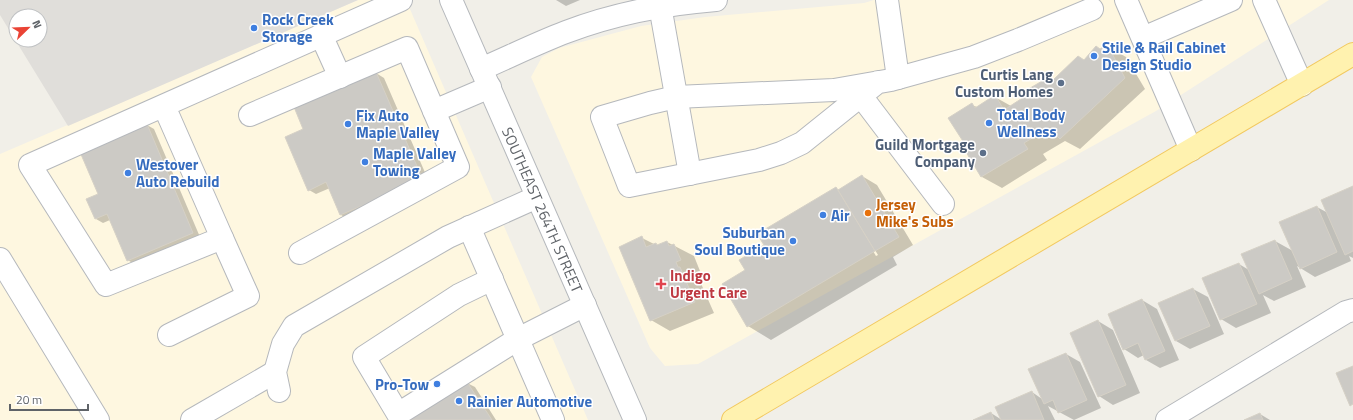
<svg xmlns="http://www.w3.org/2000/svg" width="1353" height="420" font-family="'Titillium Web',sans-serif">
  <rect width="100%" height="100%" fill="#f1efe8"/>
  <path fill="#fef7e0" d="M358,0H406L588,420H0V154Z
    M874,0H1329L1156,111L698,364L665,366L650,348L531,77L542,57L559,48L641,26L705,17L864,3Z"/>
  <path fill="#e0deda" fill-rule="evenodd" d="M0,0H358L68,126L0,15ZM16,16H40V40H16Z"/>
  <path fill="#0003" fill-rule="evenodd" d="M556,0H580L566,6Z
    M1107,46L1126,57L1145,89L1080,149L1065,141L1043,154L1047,160L1002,188L982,177L964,148L967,146L972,105L977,107L995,97L1011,106L1054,81Z
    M376,73L384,78L430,184L348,219L341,215L330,188L316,194L309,190L305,129Z
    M147,125L154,129L200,237L135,265L128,260L110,220L103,223L96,219Z
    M862,176L877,185L913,245L893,257L897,265L771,340L748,326L746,270L766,246L836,188L839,190ZM847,207H849L878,255L876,256Z
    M1353,187V258L1349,256L1351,261L1315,277L1297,266L1306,287L1274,301L1263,295L1271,313L1236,328L1221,319L1239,264L1249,270L1275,241L1293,251L1317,207L1328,213Z
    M642,238L658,246L667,242L694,256L700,271L695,273L697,278L699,279L714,313L670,331L651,320Z
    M1193,289L1208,297L1224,334L1190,349L1176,341Z
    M1142,300L1157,309L1179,360L1160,368L1146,360L1144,355L1138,358L1124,349Z
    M1098,321L1113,330L1140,393L1113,405L1099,396Z
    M1066,354L1080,362L1101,408L1074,420L1048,406L1055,420H976L991,413L1002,420L1032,392L1042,399Z
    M467,383L475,387L496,420H410Z
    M1260,414L1270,420H1247Z"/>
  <path fill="#cccac5" stroke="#d6d1c6" d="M1107,44L1125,78L1060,139L1049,128L1024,143L1028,149L981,177L963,147L966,146L948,118L972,103L975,108L995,95L1004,110L1027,95L1025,91L1049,77L1053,80L1078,56L1084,60L1096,46L1100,49Z
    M376,72L423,180L340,215L326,182L308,191L285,137L303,129L294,107Z
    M147,124L193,233L127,261L107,214L95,219L86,199L98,194L80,152Z
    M862,175L899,237L875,251L838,190Z
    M1353,186V251L1345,255L1321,200Z
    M836,187L875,251L747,327L722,284L745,270L739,260L764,245L757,234Z
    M1317,206L1337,252L1300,269L1279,222Z
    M642,236L646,247L656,243L657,245L667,241L669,246L674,244L681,260L676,262L678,267H680L695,302L650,321L619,247Z
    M1275,240L1292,279L1259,294L1241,254Z
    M1239,263L1257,304L1220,320L1202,278Z
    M1193,288L1210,326L1175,341L1158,303Z
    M1142,299L1165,351L1145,360L1138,343L1123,350L1108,314Z
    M1098,320L1126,385L1098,397L1070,333Z
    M1066,353L1087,400L1058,413L1053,400L1044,404L1028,369Z
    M1353,366V404L1350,406L1336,373Z
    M467,382L492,420H408Z
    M1032,391L1044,420H1001L995,407Z
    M991,412L994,420H973Z
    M1260,413L1263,420H1244Z"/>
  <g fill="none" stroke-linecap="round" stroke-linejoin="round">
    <defs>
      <g id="minor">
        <path id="s1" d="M451,0L635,420"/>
        <path d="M659,0L690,174"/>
        <path d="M887,0L898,78"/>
        <path d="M1126,0L1191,150"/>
        <path d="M1264,0L1302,85"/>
        <path d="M321,35L340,77"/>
        <path d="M1143,38L1231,0"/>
        <path d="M481,69C509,57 537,43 566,32C613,14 665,4 716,0"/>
        <path d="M878,82L802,143L781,153L759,160L629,186L602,117L650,103L676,97L834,90L891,80L974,57L1018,40L1092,9"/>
        <path d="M861,96L943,204"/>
        <path d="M164,106L222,238L106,285L30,165L401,0"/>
        <path d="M250,115L407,48L434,111L490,87"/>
        <path d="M469,227L553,420"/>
        <path d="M300,253L458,167L434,111"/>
        <path d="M0,259L98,420"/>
        <path d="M492,279L459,295L364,357L398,414L518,339L585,305"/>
        <path d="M169,335L248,296L222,238"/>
        <path d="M279,391L275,372L283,344L294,326L448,237L537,197"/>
        <path d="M192,420L275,372"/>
        <path d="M1167,420L1346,312L1353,310"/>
      </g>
      <path id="major" d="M733,420L1353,54"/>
    </defs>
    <use href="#minor" stroke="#b5b8bc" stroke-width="24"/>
    <use href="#major" stroke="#f2c960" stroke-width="24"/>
    <use href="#minor" stroke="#fff" stroke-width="22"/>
    <use href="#major" stroke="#fff2af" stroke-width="22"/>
  </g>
  <g fill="#3f7fe0" stroke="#fff" stroke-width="1.5">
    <circle cx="254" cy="28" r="4"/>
    <circle cx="1094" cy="56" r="4"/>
    <circle cx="989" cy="123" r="4"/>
    <circle cx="348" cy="124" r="4"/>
    <circle cx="365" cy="162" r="4"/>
    <circle cx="128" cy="173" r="4"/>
    <circle cx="823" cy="215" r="4"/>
    <circle cx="793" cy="241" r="4"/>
    <circle cx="437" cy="384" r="4"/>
    <circle cx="459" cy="401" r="4"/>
  </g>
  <g fill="#5c6f8a" stroke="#fff" stroke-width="1.5">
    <circle cx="1061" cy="83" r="4"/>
    <circle cx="983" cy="153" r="4"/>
  </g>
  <circle fill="#e8710a" stroke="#fff" stroke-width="1.5" cx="868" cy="213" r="4"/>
  <path fill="#e0444e" stroke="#fff" stroke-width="1.5" d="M659 278h4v4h4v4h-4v4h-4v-4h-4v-4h4z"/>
  <g text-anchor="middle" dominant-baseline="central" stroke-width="3" stroke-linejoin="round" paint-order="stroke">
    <g font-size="15" font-weight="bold" fill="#366cbe" stroke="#fff" text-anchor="start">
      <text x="262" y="19">Rock Creek<tspan x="262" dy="17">Storage</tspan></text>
      <text x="1102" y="47">Stile &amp; Rail Cabinet<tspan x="1102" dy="17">Design Studio</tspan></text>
      <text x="997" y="114">Total Body<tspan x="997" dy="17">Wellness</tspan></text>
      <text x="356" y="115">Fix Auto<tspan x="356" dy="17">Maple Valley</tspan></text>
      <text x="373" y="153">Maple Valley<tspan x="373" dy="17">Towing</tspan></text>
      <text x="136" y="164">Westover<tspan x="136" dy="17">Auto Rebuild</tspan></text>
      <text x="831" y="215">Air</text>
      <text x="785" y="232" text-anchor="end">Suburban<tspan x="785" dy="17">Soul Boutique</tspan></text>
      <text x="429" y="384" text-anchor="end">Pro-Tow</text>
      <text x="467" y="401">Rainier Automotive</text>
    </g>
    <g font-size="15" font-weight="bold" fill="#4e5e75" stroke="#fff" text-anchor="end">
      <text x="1053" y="74">Curtis Lang<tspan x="1053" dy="17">Custom Homes</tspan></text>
      <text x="975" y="144">Guild Mortgage<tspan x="975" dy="17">Company</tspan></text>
    </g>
    <g font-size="15" font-weight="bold" fill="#c56008" stroke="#fff" text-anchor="start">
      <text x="876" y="204">Jersey<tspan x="876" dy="17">Mike's Subs</tspan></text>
    </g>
    <g font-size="15" fill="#5f6368" stroke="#fff">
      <text stroke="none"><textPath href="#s1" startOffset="229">SOUTHEAST 264TH STREET</textPath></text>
    </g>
    <g font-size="15" font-weight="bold" fill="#be3a42" stroke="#fff" text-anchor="start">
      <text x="670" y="275">Indigo<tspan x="670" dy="17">Urgent Care</tspan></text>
    </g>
  </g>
  <g transform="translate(28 28) rotate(67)"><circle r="19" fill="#ffffff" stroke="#bfc1c3"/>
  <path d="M0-3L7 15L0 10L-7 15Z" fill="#ea4335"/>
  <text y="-6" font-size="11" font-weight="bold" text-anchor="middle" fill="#5f6368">N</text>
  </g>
  <path d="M10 404v6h78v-6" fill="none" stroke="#5f6368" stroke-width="2"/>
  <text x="16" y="404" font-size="12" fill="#5f6368" stroke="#ffffff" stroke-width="3" paint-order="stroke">20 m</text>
</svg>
